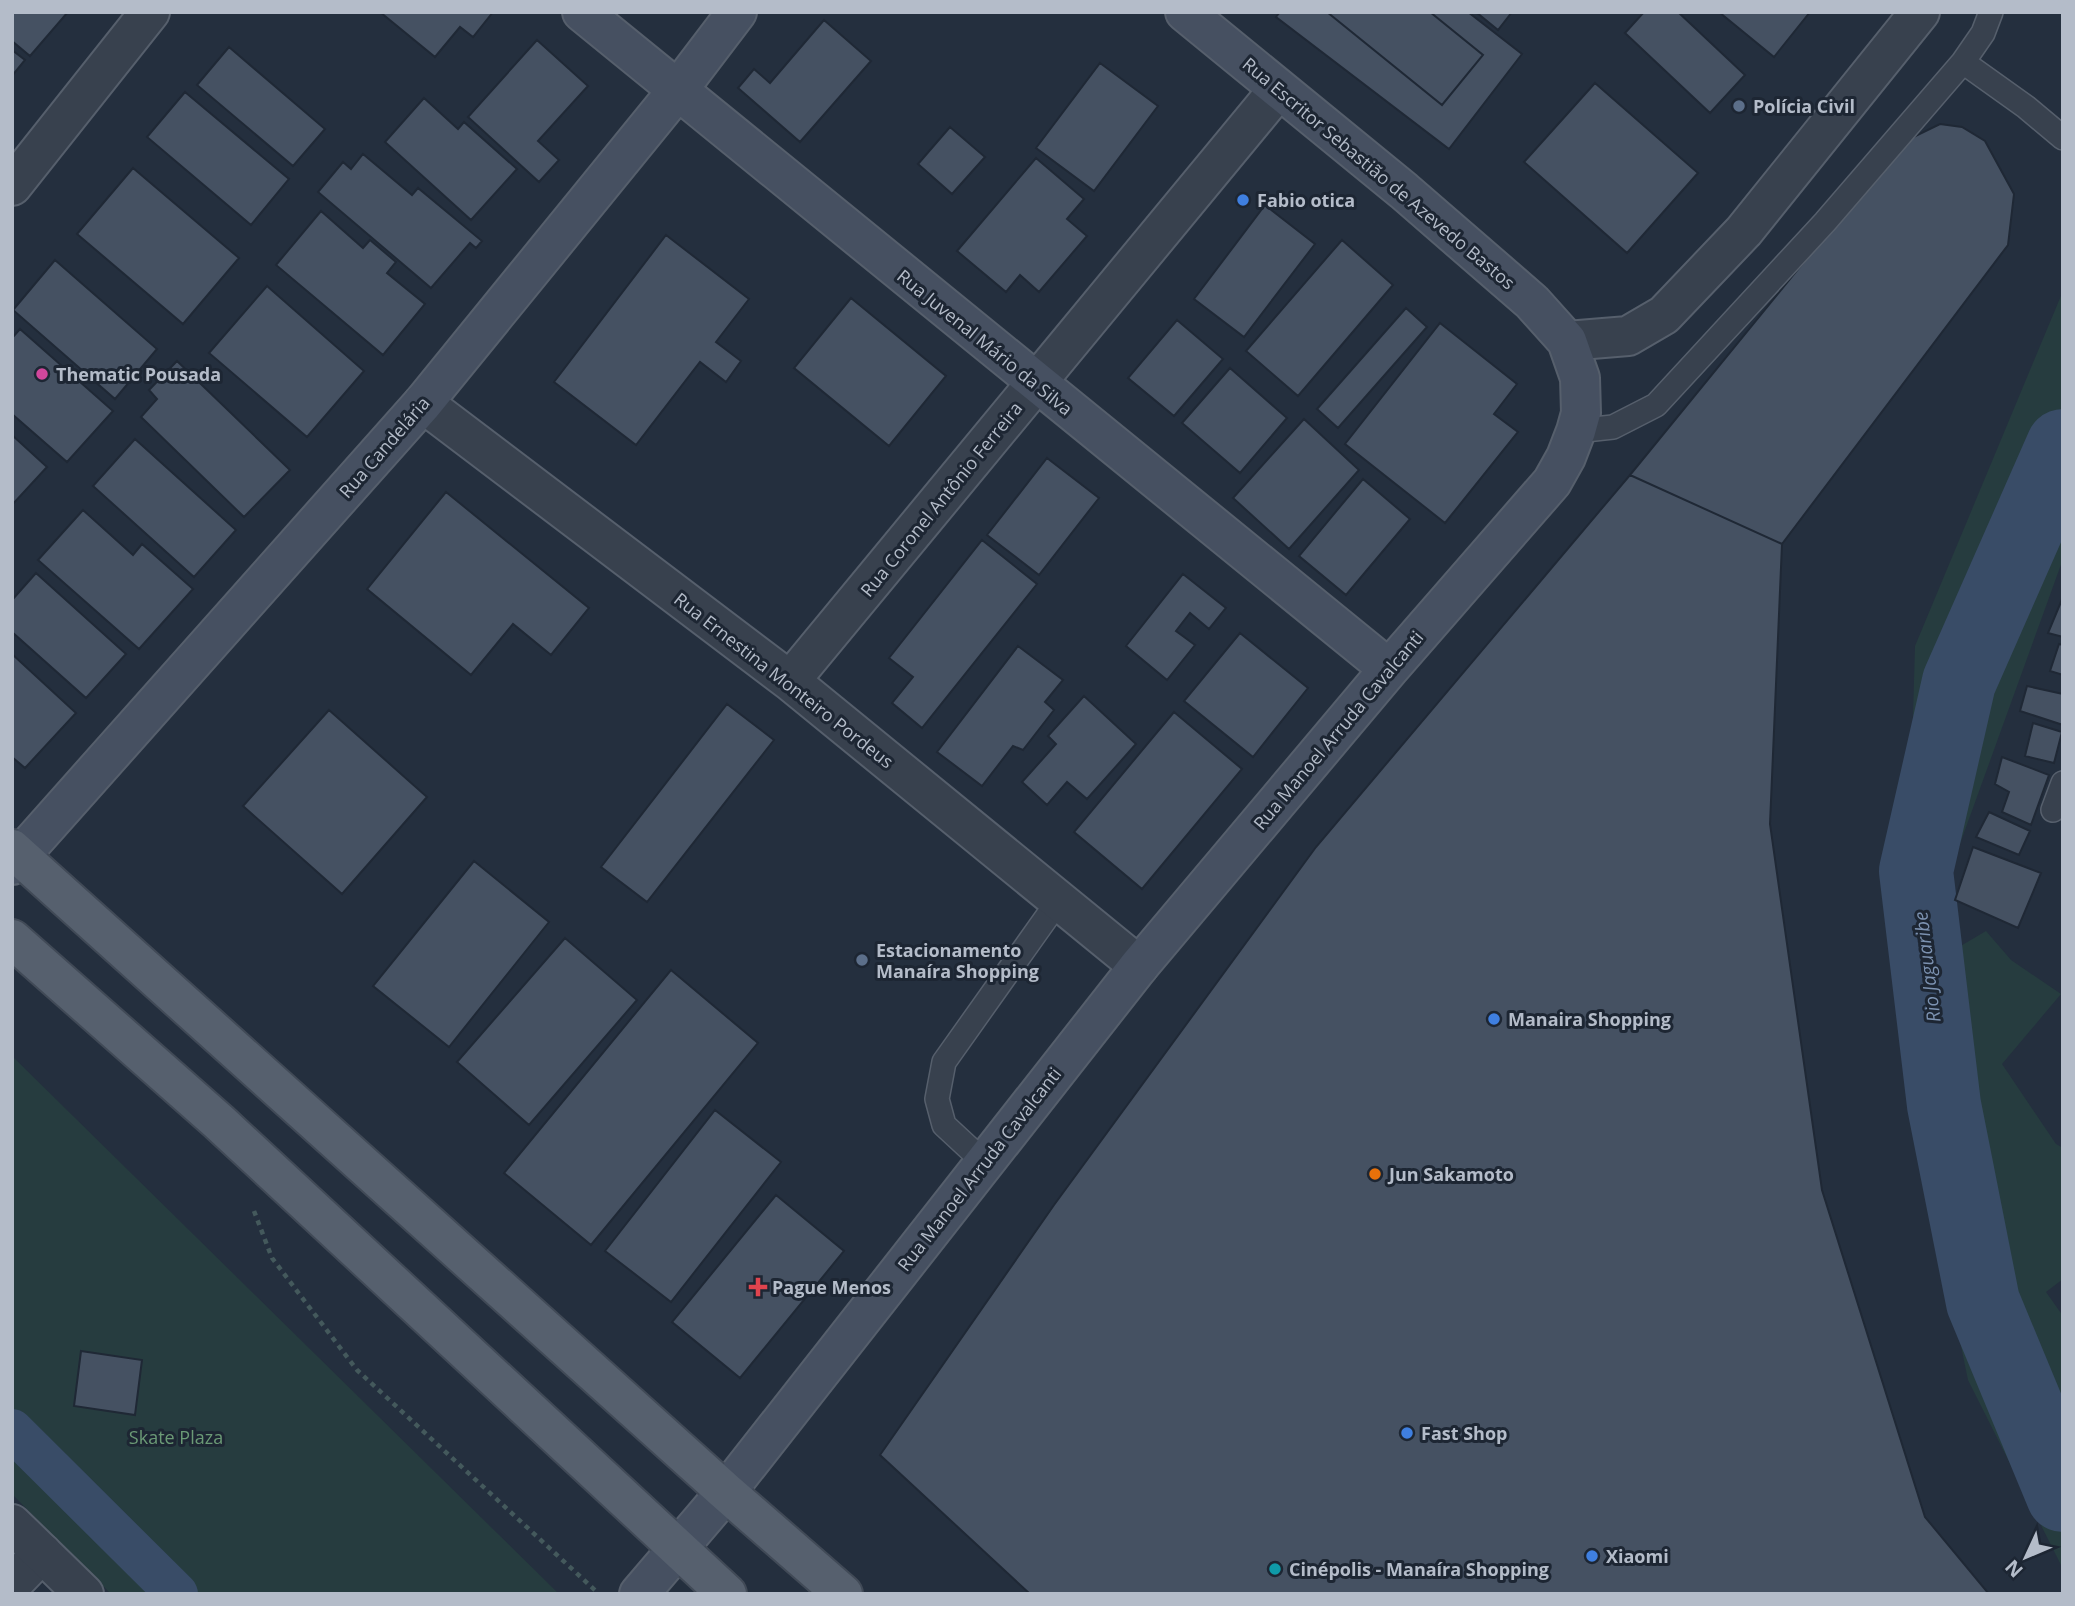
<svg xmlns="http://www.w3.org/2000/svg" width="2075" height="1606" font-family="'Open Sans',sans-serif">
  <rect width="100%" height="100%" fill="#242f3e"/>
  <path fill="#263c3f" d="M2063,291V559L1948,877L1947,954L1986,931L2011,960L2061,994L2002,1064L2056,1144L2063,1148V1279L2046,1292L2063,1316V1569L1968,1380L1903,1064L1915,646Z
    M12,1056L559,1594H111L12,1494Z"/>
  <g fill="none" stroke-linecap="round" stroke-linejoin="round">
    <path stroke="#394c67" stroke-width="42" d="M12,1430L177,1594"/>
    <path stroke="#394c67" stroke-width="74" d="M2063,446L1959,682L1916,871L1944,1105L1983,1302L2063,1495"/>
  </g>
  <path fill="#455162" stroke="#1f2835" stroke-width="2" d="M12,12H68L30,56L12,41Z
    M380,12H493L473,37L460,27L435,57Z
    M1280,12H1468L1522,54L1449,149L1276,17Z
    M1327,12H1430L1483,55L1442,105Z
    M1476,12H1512L1498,30Z
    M1644,12H1678L1745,75L1710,113L1625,33Z
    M1719,12H1810L1774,57Z
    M824,20L871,61L800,142L738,88L754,69L770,83Z
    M537,40L588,86L538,141L559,160L539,182L468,117Z
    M229,47L325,129L293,166L197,85Z
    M12,50L25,60L12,76Z
    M1100,63L1158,106L1094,191L1036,148Z
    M1595,83L1698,173L1627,253L1524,162Z
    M185,92L289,179L251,225L147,137Z
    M424,98L458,129L464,122L517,169L471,220L385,142Z
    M1940,124L1962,127L1985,141L2014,194L2008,245L1782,544L1630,475L1901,143Z
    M950,127L985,157L952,194L918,164Z
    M363,154L412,195L418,188L482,241L476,248L470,243L431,288L318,192L343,162L351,169Z
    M1036,158L1084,199L1067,219L1087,236L1039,292L1020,275L1006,292L957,251Z
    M133,168L239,258L183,324L77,234Z
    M1265,205L1315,244L1244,337L1194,299Z
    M321,211L363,248L370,240L396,262L387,273L425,304L383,355L276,265Z
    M666,235L749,299L716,342L741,361L726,382L700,362L636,445L554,382Z
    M1342,240L1393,285L1298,396L1246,351Z
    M55,260L157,349L115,399L13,310Z
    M267,286L364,371L307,437L209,353Z
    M851,298L946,376L889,446L794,368Z
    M1406,308L1427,327L1338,428L1317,409Z
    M1177,320L1223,359L1174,416L1128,378Z
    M1440,323L1517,384L1494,414L1518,432L1445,523L1345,444Z
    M20,329L113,411L67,462L12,414V338Z
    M177,361L290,470L244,517L141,417L157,399L149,390Z
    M1230,368L1287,418L1240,473L1182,423Z
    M1304,419L1359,470L1289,549L1233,498Z
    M12,435L47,467L12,505Z
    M135,439L236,530L194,577L93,486Z
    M1047,458L1099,498L1039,575L987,535Z
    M1630,475L1782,544L1770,824L1822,1190L1925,1517L1989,1594H1030L880,1455L1054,1205L1316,847Z
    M1363,479L1410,519L1346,595L1299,556Z
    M446,492L589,608L551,655L513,624L471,675L367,589Z
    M83,510L133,555L142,544L193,589L139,649L38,560Z
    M982,540L1037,584L922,728L892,703L913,677L889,658Z
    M36,573L126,654L86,698L12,632V600Z
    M1183,574L1226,608L1209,629L1190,613L1176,631L1195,645L1167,680L1126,646Z
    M2063,597V637L2048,633Z
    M1240,633L1308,688L1253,757L1184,701Z
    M2059,644L2063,645V675L2050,671Z
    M1018,646L1063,680L1045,702L1054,710L1023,750L1013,746L982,786L937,752Z
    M12,654L76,713L25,768L12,757Z
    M2027,686L2063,694V725L2020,711Z
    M1084,696L1136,744L1087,799L1067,782L1047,805L1022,782L1056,744L1048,736Z
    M727,704L774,740L647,902L601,867Z
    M329,710L427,797L342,894L243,806Z
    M1174,712L1242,769L1142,889L1074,832Z
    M2033,723L2062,732L2054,763L2025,756Z
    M2002,757L2049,775L2031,825L2002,812L2009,792L1995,784Z
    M1989,812L2030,831L2019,855L1976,837Z
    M1973,847L2041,873L2018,928L1955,900Z
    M474,861L549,922L449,1047L373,986Z
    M565,938L637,1000L529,1125L457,1062Z
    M671,970L758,1043L591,1245L504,1173Z
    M715,1110L781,1162L671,1302L605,1251Z
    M776,1195L844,1251L740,1378L672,1322Z
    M81,1351L142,1360L135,1415L74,1406Z"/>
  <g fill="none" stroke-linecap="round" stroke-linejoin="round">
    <defs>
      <path id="service" d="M1963,62L2026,107L2063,138
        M1576,431L1613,427L1656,405L1825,222L1963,62L1983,33L1991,12
        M2053,810L2063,783
        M985,1163L944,1125L937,1099L944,1062L1059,900"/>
      <path id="minor" d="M12,186L150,12
        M1567,341L1628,336L1664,315L1744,231L1920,12
        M423,403L790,681L1139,966
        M790,681L1278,90
        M12,1584L42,1553"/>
      <path id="tertiary" d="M12,1524L84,1594"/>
      <path id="secondary" d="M582,12L1389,669
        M12,865L423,403L677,91L737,12
        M639,1594L726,1492L1139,966L1389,669L1552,482L1566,457L1576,431L1581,413L1580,378L1567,341L1532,302L1404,191L1185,12"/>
      <path id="primary" d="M12,849L726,1492L843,1594
        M12,939L219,1122L727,1594"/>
    </defs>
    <use href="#service" stroke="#565f6c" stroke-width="26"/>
    <use href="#minor" stroke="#565f6c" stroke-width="42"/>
    <use href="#tertiary" stroke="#565f6c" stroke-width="42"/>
    <use href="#secondary" stroke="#565f6c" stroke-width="42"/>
    <use href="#primary" stroke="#414a57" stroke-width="42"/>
    <path stroke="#44595c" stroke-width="4.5" stroke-dasharray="5 5" stroke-linecap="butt" d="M254,1211L272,1258L357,1370L598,1593"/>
    <use href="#service" stroke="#38414e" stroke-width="23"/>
    <use href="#minor" stroke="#38414e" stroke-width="38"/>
    <use href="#tertiary" stroke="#38414e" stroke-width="38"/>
    <use href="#secondary" stroke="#465061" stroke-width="38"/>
    <use href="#primary" stroke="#56606e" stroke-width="38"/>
  </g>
  <g fill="#5c6f8a" stroke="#1d2633" stroke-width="2.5">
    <circle cx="1739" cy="106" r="7"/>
    <circle cx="862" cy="960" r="7"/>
  </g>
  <g fill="#3f7fe0" stroke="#1d2633" stroke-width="2.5">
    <circle cx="1243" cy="200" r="7"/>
    <circle cx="1494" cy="1019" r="7"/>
    <circle cx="1407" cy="1433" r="7"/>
    <circle cx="1592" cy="1556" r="7"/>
  </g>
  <circle fill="#d1479c" stroke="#1d2633" stroke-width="2.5" cx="42" cy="374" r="7"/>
  <circle fill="#e8710a" stroke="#1d2633" stroke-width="2.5" cx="1375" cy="1174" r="7"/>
  <path fill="#e0444e" stroke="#1d2633" stroke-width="2.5" d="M754.5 1276.5h7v7h7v7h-7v7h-7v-7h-7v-7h7z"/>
  <circle fill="#0f9aa8" stroke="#1d2633" stroke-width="2.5" cx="1275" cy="1569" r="7"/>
  <g text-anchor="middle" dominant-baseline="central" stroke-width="6" stroke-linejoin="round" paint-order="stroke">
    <g font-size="18" font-weight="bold" fill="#b4bcc9" stroke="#1d2633" text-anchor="start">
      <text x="1753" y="106">Polícia Civil</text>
      <text x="1257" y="200">Fabio otica</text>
      <text x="56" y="374">Thematic Pousada</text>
      <text x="876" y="950">Estacionamento<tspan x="876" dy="21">Manaíra Shopping</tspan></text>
      <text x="1508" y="1019">Manaira Shopping</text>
      <text x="1389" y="1174">Jun Sakamoto</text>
      <text x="772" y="1287">Pague Menos</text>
      <text x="1421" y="1433">Fast Shop</text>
      <text x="1606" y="1556">Xiaomi</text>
      <text x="1289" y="1569">Cinépolis - Manaíra Shopping</text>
    </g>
    <g font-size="18" fill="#b4bcc9" stroke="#1d2633">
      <text transform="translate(1379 173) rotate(40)">Rua Escritor Sebastião de Azevedo Bastos</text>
      <text transform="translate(985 342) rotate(39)">Rua Juvenal Mário da Silva</text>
      <text transform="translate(384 447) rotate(-49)">Rua Candelária</text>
      <text transform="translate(941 499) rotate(-51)">Rua Coronel Antônio Ferreira</text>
      <text transform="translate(784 680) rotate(38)">Rua Ernestina Monteiro Pordeus</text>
      <text transform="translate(1338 730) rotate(-50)">Rua Manoel Arruda Cavalcanti</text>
      <text transform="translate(979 1169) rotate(-52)">Rua Manoel Arruda Cavalcanti</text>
    </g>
    <g font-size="18" fill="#6b9a76" stroke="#1d2633">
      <text x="176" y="1437">Skate Plaza</text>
    </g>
    <g font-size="19" font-style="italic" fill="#7c92b1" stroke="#1d2633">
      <text transform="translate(1927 967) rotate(-97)">Rio Jaguaribe</text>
    </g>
  </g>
  <rect width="2075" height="1606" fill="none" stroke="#b4bcc9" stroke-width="28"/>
  <g transform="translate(2026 1557) rotate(226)" stroke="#1d2633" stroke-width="5" paint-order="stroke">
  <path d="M0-5L12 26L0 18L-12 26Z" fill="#b4bcc9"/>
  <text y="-10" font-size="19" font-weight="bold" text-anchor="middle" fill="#b4bcc9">N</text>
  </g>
</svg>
